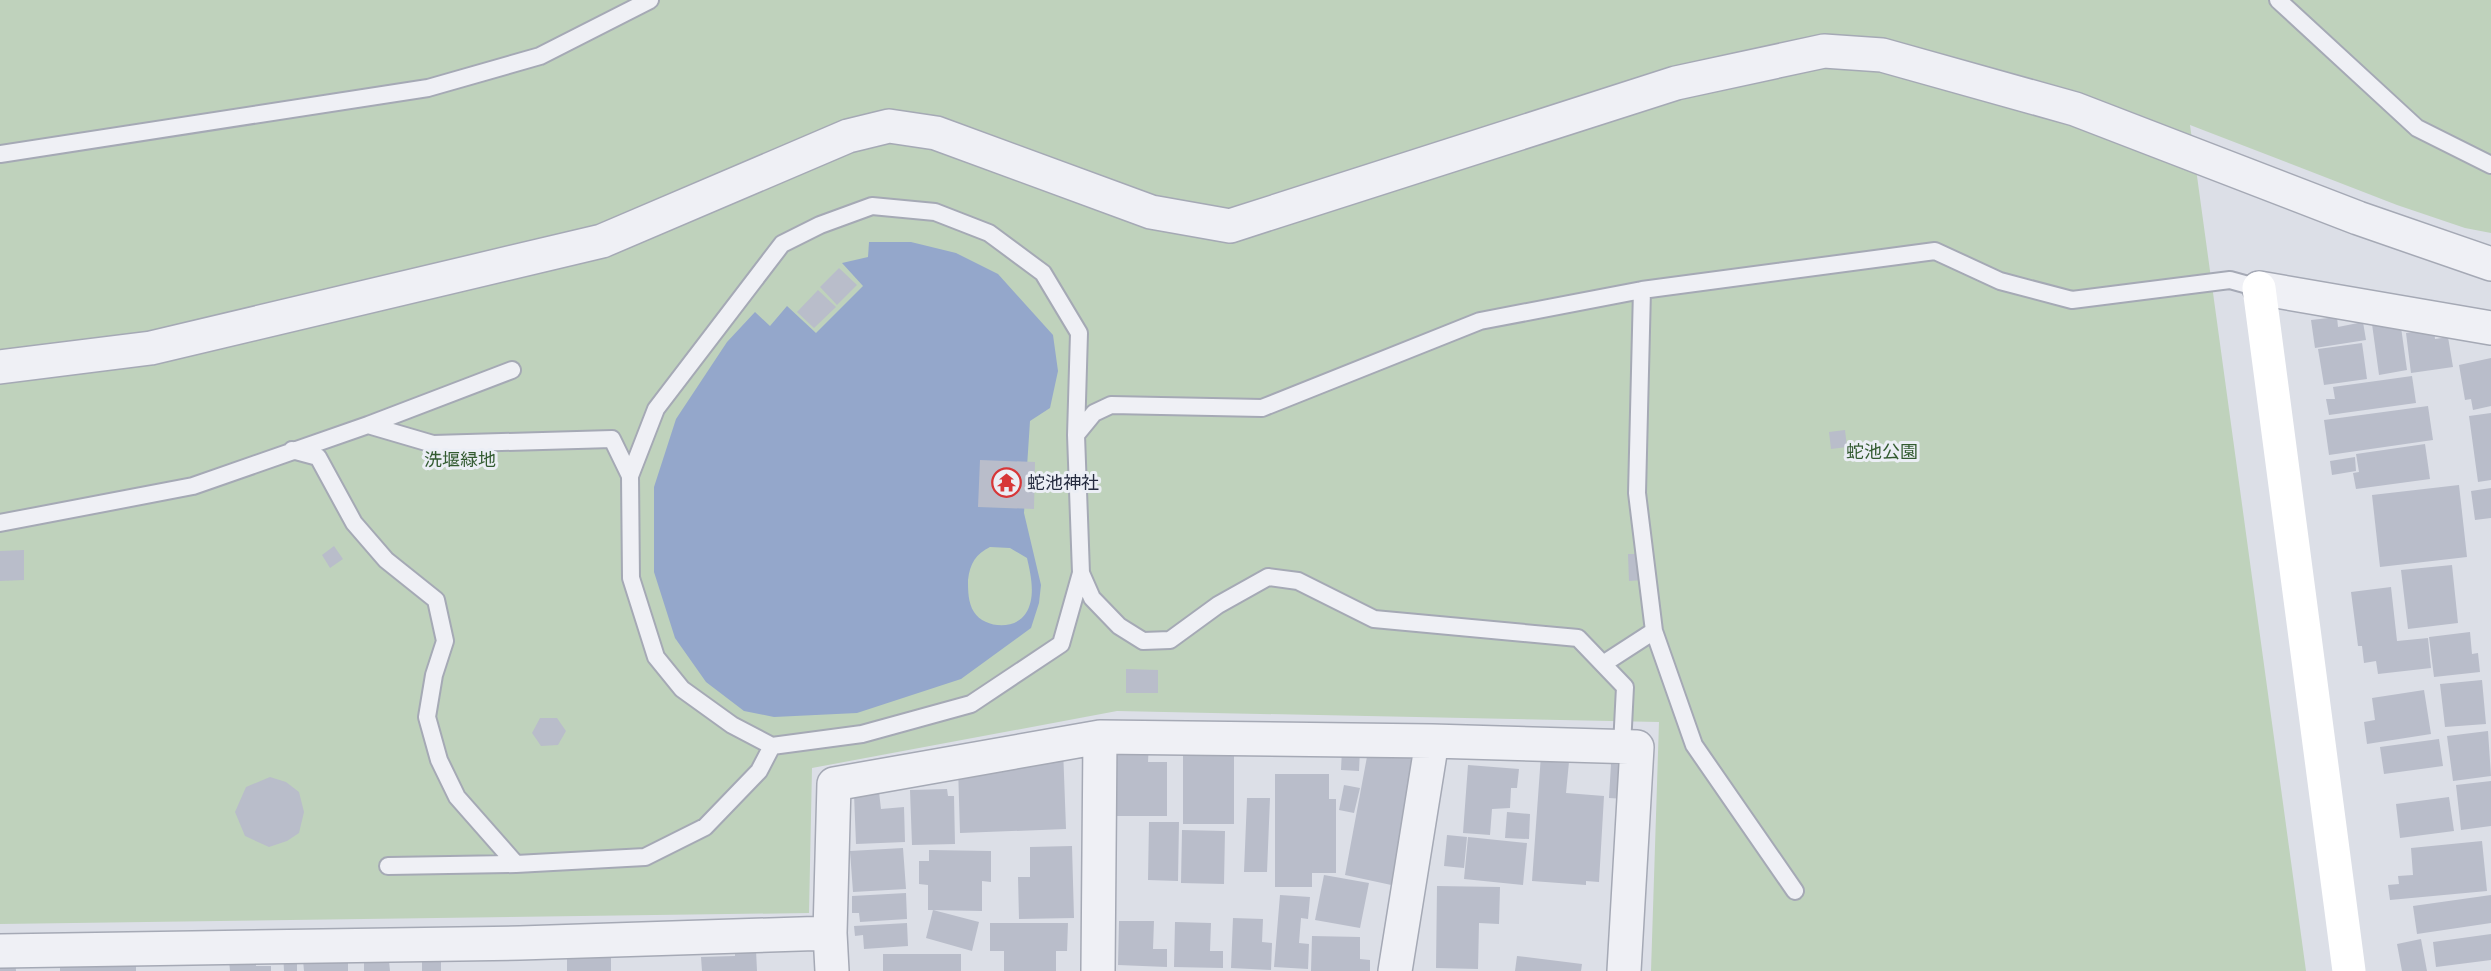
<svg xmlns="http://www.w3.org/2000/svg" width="2491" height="971" font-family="'PT Sans','Noto Sans JP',sans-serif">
  <rect width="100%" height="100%" fill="#dcdfe7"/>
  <path fill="#bfd2bc" d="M0,0H2491V233L2465,228L2397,205L2190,125L2306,971H1651L1659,722L1117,711L812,768L809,913L0,924Z"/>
  <path fill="#94a7cb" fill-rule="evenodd" d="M869,242H911L956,253L998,274L1053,335L1058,371L1050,408L1030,421L1024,513L1041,585L1039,603L1031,628L961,679L857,713L774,717L744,711L706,682L675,638L654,572V487L676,419L727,342L755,312L770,326L787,306L816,333L863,286L842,263L868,257ZM990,547L1010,548L1027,558C1031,575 1036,597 1026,613C1015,631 984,628 974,612C968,603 968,590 968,580C970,563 976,554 990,547Z"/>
  <path fill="#b9bdca" d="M839,268L857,285L837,305L820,287Z
    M818,290L836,307L814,328L797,312Z
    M2337,317L2338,327L2363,322L2366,340L2315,348L2311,320Z
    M2400,320L2407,370L2379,375L2372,324Z
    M2434,329L2435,339L2448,337L2453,367L2411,373L2406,333Z
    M2362,343L2367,379L2324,385L2318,349Z
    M2491,358V406L2473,410L2471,399L2465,400L2459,365Z
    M2412,376L2416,403L2329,415L2326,399H2335L2333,387Z
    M2428,406L2433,440L2329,455L2324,420Z
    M2491,413V480L2478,482L2469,416Z
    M1845,430L1847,447L1831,449L1829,432Z
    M2425,444L2430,479L2356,489L2353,473L2359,472L2356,454Z
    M2355,457L2356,471L2332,475L2330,461Z
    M980,460L1035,462L1034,509L978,507Z
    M2459,485L2467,557L2380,567L2372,495Z
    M2491,488V518L2475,520L2471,491Z
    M334,546L343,559L330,568L322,555Z
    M24,550V580L0,581V551Z
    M1628,554H1641L1643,580L1629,581Z
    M2452,565L2458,623L2408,629L2401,570Z
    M2391,587L2397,641L2428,638L2431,668L2378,674L2376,661L2364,663L2362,646H2358L2351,592Z
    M2470,632L2472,654L2478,653L2480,672L2434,677L2429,637Z
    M1126,669L1158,670V693H1126Z
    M2482,680L2486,724L2445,727L2440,684Z
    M2424,690L2431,734L2367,744L2364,722L2375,720L2372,698Z
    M540,718H557L566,731L558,745L541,746L532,733Z
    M2488,731L2491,776L2453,781L2447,736Z
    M2439,739L2443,766L2384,774L2380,747Z
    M1149,743L1148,762H1167V816H1114L1113,750Z
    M1369,746L1420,756L1396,886L1345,875Z
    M1063,748L1066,829L960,833L958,767Z
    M1342,749L1360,750L1359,771L1341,770Z
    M1541,755H1574V763L1569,762L1566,793L1604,796L1599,882L1586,881V885L1532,881Z
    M1183,756H1234V824H1183Z
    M1611,764L1626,765L1625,799L1609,798Z
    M1468,765L1519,769L1517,788H1511L1510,808L1492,809L1490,835L1463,833Z
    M1275,774H1329V799H1336V873H1312V887H1275Z
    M270,777L286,782L299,792L304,812L299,833L287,841L269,847L245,836L235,812L246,787Z
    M2491,781V826L2461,830L2456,785Z
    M1344,785L1360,788L1354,813L1339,810Z
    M947,789L948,796H954L955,844L912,845L910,790Z
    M879,792L881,809L904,807L905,842L856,844L854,794Z
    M2449,797L2454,831L2400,838L2396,804Z
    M1247,798H1270L1267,872H1244Z
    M1507,812L1530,814L1529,839L1505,838Z
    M1149,822H1179L1178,881L1148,880Z
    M1182,830L1225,831L1224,884L1181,883Z
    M1447,835L1467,837L1464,868L1444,866Z
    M1468,837L1527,843L1523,885L1464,879Z
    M2482,841L2487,891L2390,900L2388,885L2399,884L2398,876L2413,875L2411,848Z
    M1072,846L1074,918L1019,919L1018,877H1030V847Z
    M903,848L906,889L853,892L850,851Z
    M929,850L991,851V882L982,881V911L928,910V885L919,884V861H929Z
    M1324,875L1369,883L1360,928L1315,920Z
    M1437,886L1500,887L1499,924L1479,923L1478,969L1436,968Z
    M906,893L907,919L860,922L859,913H852V896Z
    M1280,895L1310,897L1308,919L1301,918L1299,943L1309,944L1308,969L1274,967Z
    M2491,895V923L2417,934L2413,906Z
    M933,910L979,922L972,951L926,938Z
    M1233,918L1263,919L1262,942L1272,943L1271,970L1231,968Z
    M1119,921H1154L1153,949H1167V967L1118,965Z
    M1175,922L1211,923L1210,951H1223V968L1174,967Z
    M907,923L908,946L864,949L863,935L855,936L854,926Z
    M990,923H1068L1067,951H1056V971H1004V951H990Z
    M2491,934V960L2436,967L2433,942Z
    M1312,936L1360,937V959L1370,960V971H1311Z
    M2421,939L2427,971H2402L2397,944Z
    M441,948V971H422V949Z
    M756,950L757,971H702L701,957L735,956V951Z
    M283,952H297V971H284Z
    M883,954H961V971H883Z
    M567,955H611V971H567Z
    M60,956H136V971H60Z
    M1517,956L1582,964L1581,971H1515Z
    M0,958H15L16,971H0Z
    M348,959V971H304L303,960Z
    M229,960H256V966H271V971H230Z
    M389,961L390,971H364V962Z"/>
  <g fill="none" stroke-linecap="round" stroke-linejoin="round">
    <defs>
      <path id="lane" d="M2278,0L2417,128L2491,165
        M0,154L428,88L540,56L650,0
        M1642,290L1637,493L1654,631L1694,745L1795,891
        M368,425L433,444L612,439L630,476
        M1076,435L1079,333L1043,273L989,233L935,212L872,206L820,225L782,244L656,409L630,476L631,578L656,657L682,689L732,725L772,746L862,734L971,704L1061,644L1081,573
        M292,450L318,457L354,523L386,560L436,600L445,641L434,675L427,717L439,760L457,797L516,864
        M0,523L193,486L368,425L512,370
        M1603,664L1654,631
        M1622,746L1625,687L1578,638L1374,619L1298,581L1268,577L1218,605L1170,640L1143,641L1119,626L1092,598L1081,573L1076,435L1094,413L1111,405L1262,408L1480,321L1642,290L1935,251L2000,281L2072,300L2230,280L2259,288
        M388,866L516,864L645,857L705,827L759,771L772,746"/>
      <path id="street" d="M2259,288L2491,328
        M0,367L151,348L602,241L848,136L889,126L936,133L1151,212L1230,226L1676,83L1824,51L1882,55L2075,109L2358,218L2491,264
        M0,951L520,943L830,933
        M832,971L830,933L834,784L1100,737L1432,741L1637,747L1624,971
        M1098,971L1100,737
        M1395,971L1432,741"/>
    </defs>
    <use href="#lane" stroke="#a5a9b5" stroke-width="20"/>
    <use href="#street" stroke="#a5a9b5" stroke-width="36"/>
    <use href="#lane" stroke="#eff0f5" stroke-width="16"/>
    <use href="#street" stroke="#eff0f5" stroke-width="33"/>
    <path stroke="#fff" stroke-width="33" d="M2259,288L2349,971"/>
  </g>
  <defs>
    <symbol id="temple-ring" viewBox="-11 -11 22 22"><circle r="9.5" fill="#ebeef5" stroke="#d73638" stroke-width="1.5"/><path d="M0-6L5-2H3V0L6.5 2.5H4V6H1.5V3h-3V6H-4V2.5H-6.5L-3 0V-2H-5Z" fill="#d73638"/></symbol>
  </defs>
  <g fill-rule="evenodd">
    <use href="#temple-ring" x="990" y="466" width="33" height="33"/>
  </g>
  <g text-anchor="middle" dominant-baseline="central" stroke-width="6" stroke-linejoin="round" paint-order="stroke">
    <g font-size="18" fill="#335b31" stroke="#ebeef5">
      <text x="1882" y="451">蛇池公園</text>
      <text x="460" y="459">洗堰緑地</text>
    </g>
    <g font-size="18" fill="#252b3f" stroke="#ebeef5" text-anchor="start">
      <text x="1027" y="482">蛇池神社</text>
    </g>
  </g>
</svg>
